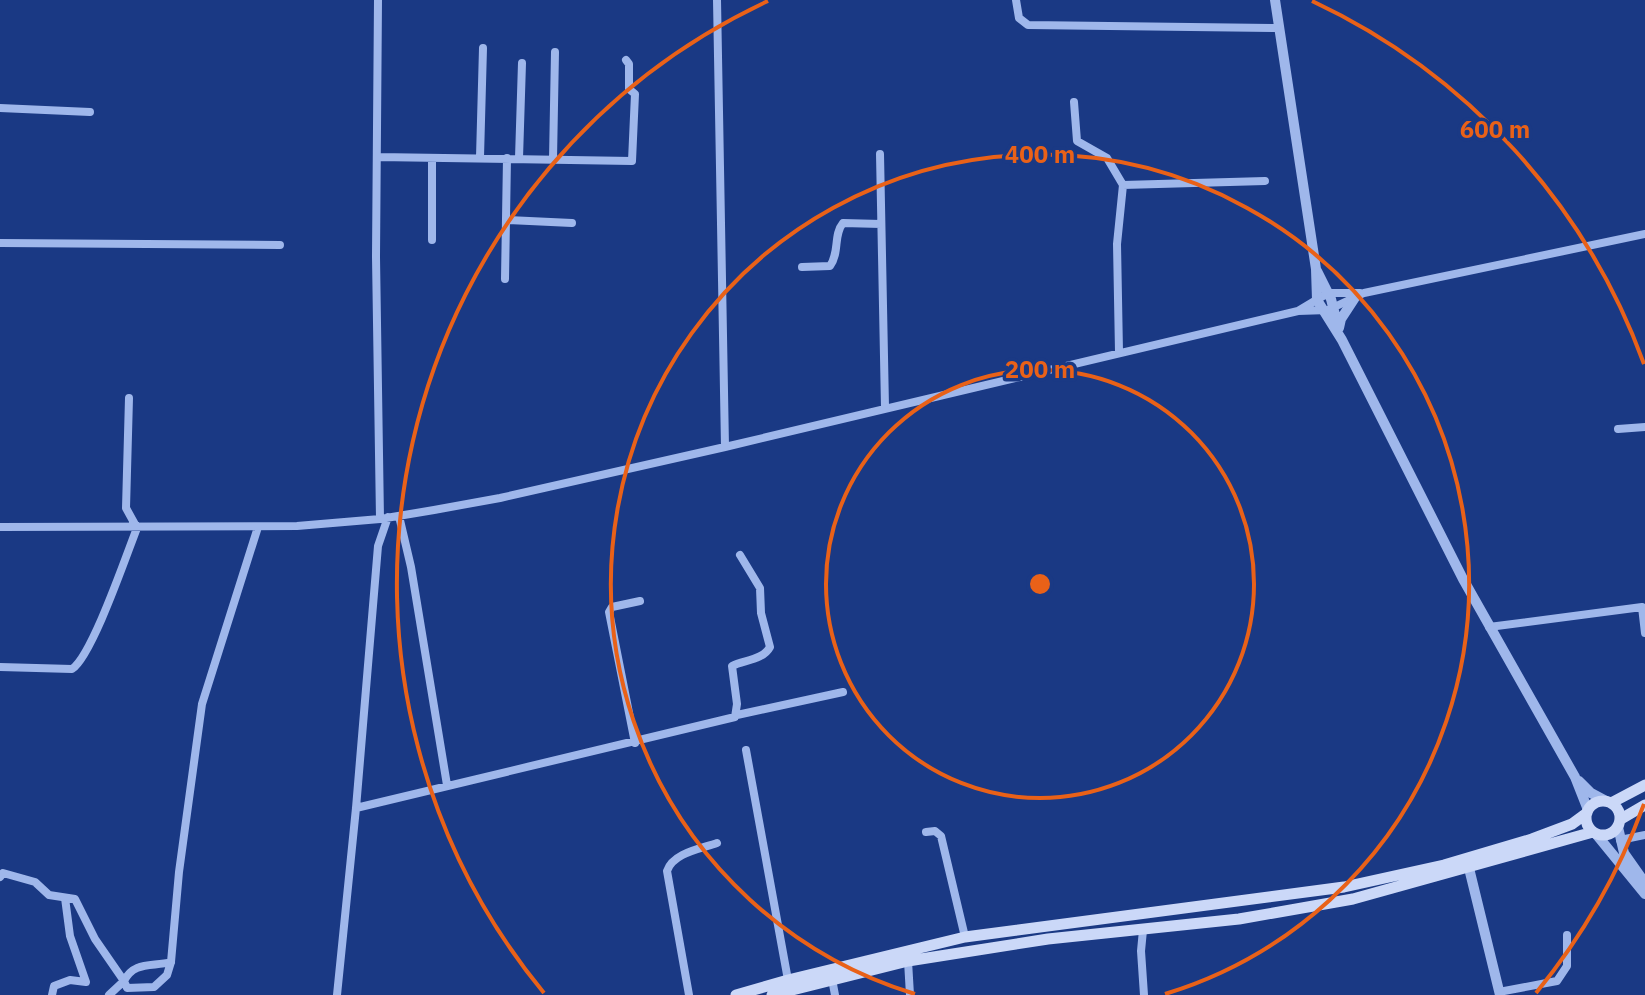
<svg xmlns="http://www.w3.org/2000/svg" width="1645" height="995" font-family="'IBM Plex Sans',sans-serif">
  <rect width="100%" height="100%" fill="#1a3984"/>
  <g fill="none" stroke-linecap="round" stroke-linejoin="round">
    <path stroke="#9fb7eb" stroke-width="8" d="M378,0L376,257L380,519
      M717,0L725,447
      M1016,0L1019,18L1028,25L1279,28
      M1074,102L1077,141L1107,158L1123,185
      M0,108L90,112
      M880,154L885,407
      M378,157L632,161L635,94L629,89V64L626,60
      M480,157L483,48
      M432,158V240
      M519,158L522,63
      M553,159L555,52
      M506,220L572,223
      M0,243L280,245
      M802,267L830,266C840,252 833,235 843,223L881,224
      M505,279L507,158
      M1298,311L1328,293H1360
      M1119,352L1117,244L1123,185L1265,181
      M1618,429L1645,427
      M399,516L411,567L447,785
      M0,527L297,526L380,519L434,510L500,498L725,447L1298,311L1328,310L1364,293L1645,234
      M1489,627L1642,607L1645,633
      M0,667L72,669C92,656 126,556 137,528L126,508L129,398
      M737,715L843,692
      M635,743L609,612L612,607L640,601
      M746,750L788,980
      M356,808L735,717L737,704L732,666C744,660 763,660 770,647L761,613L760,588L740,555
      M926,832L935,831L941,836L965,937
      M1620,840L1645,835
      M0,877L3,873L35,882L49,895L75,899L95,939L124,981C134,961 152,967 171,962
      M1143,930L1141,951L1144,995
      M908,961L910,995
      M832,979L835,995
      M1499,992L1557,981L1567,966V935
      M52,995L54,986L70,980L86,982L70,936L65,898
      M109,995L124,981L127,988L154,987L167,975L171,962L179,872L202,704L258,527
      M337,995L356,808L378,546L388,517
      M689,995L667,871C673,853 700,849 717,843"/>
    <path stroke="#9fb7eb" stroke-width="10" d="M1275,0L1316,269L1317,300L1342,340L1463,579L1575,777L1588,810
      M1317,271L1331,299L1338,327
      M1339,328L1341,319L1356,296
      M1579,781L1591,793L1606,801
      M1618,827L1624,853L1645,883
      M1596,834L1645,894
      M1467,860L1500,995"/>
    <path stroke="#cbd8f8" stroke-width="11" d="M1586 818a17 17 0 1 1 34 0a17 17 0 1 1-34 0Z
      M1611,803L1645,785
      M1621,819L1645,805
      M736,995L788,980L965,937L1344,887L1444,865L1532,839L1572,824L1587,813
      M772,995L908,961L1048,939L1239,919L1353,899L1593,832"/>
  </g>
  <g fill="none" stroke="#e96118" stroke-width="4">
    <circle cx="1040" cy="584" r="214"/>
    <path d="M915 994A429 429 0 1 1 1165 994"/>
    <path d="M1644 804A643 643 0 0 1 1536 993M544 993A643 643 0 0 1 768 1M1312 1A643 643 0 0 1 1644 364"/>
  </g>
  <circle cx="1040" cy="584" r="12" fill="#e96118" stroke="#1a3984" stroke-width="4"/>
  <g font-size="24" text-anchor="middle" font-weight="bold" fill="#e96118" stroke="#1a3984" stroke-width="7" stroke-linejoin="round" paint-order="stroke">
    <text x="1495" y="138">600 m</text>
    <text x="1040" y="163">400 m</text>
    <text x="1040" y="378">200 m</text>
  </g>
</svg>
